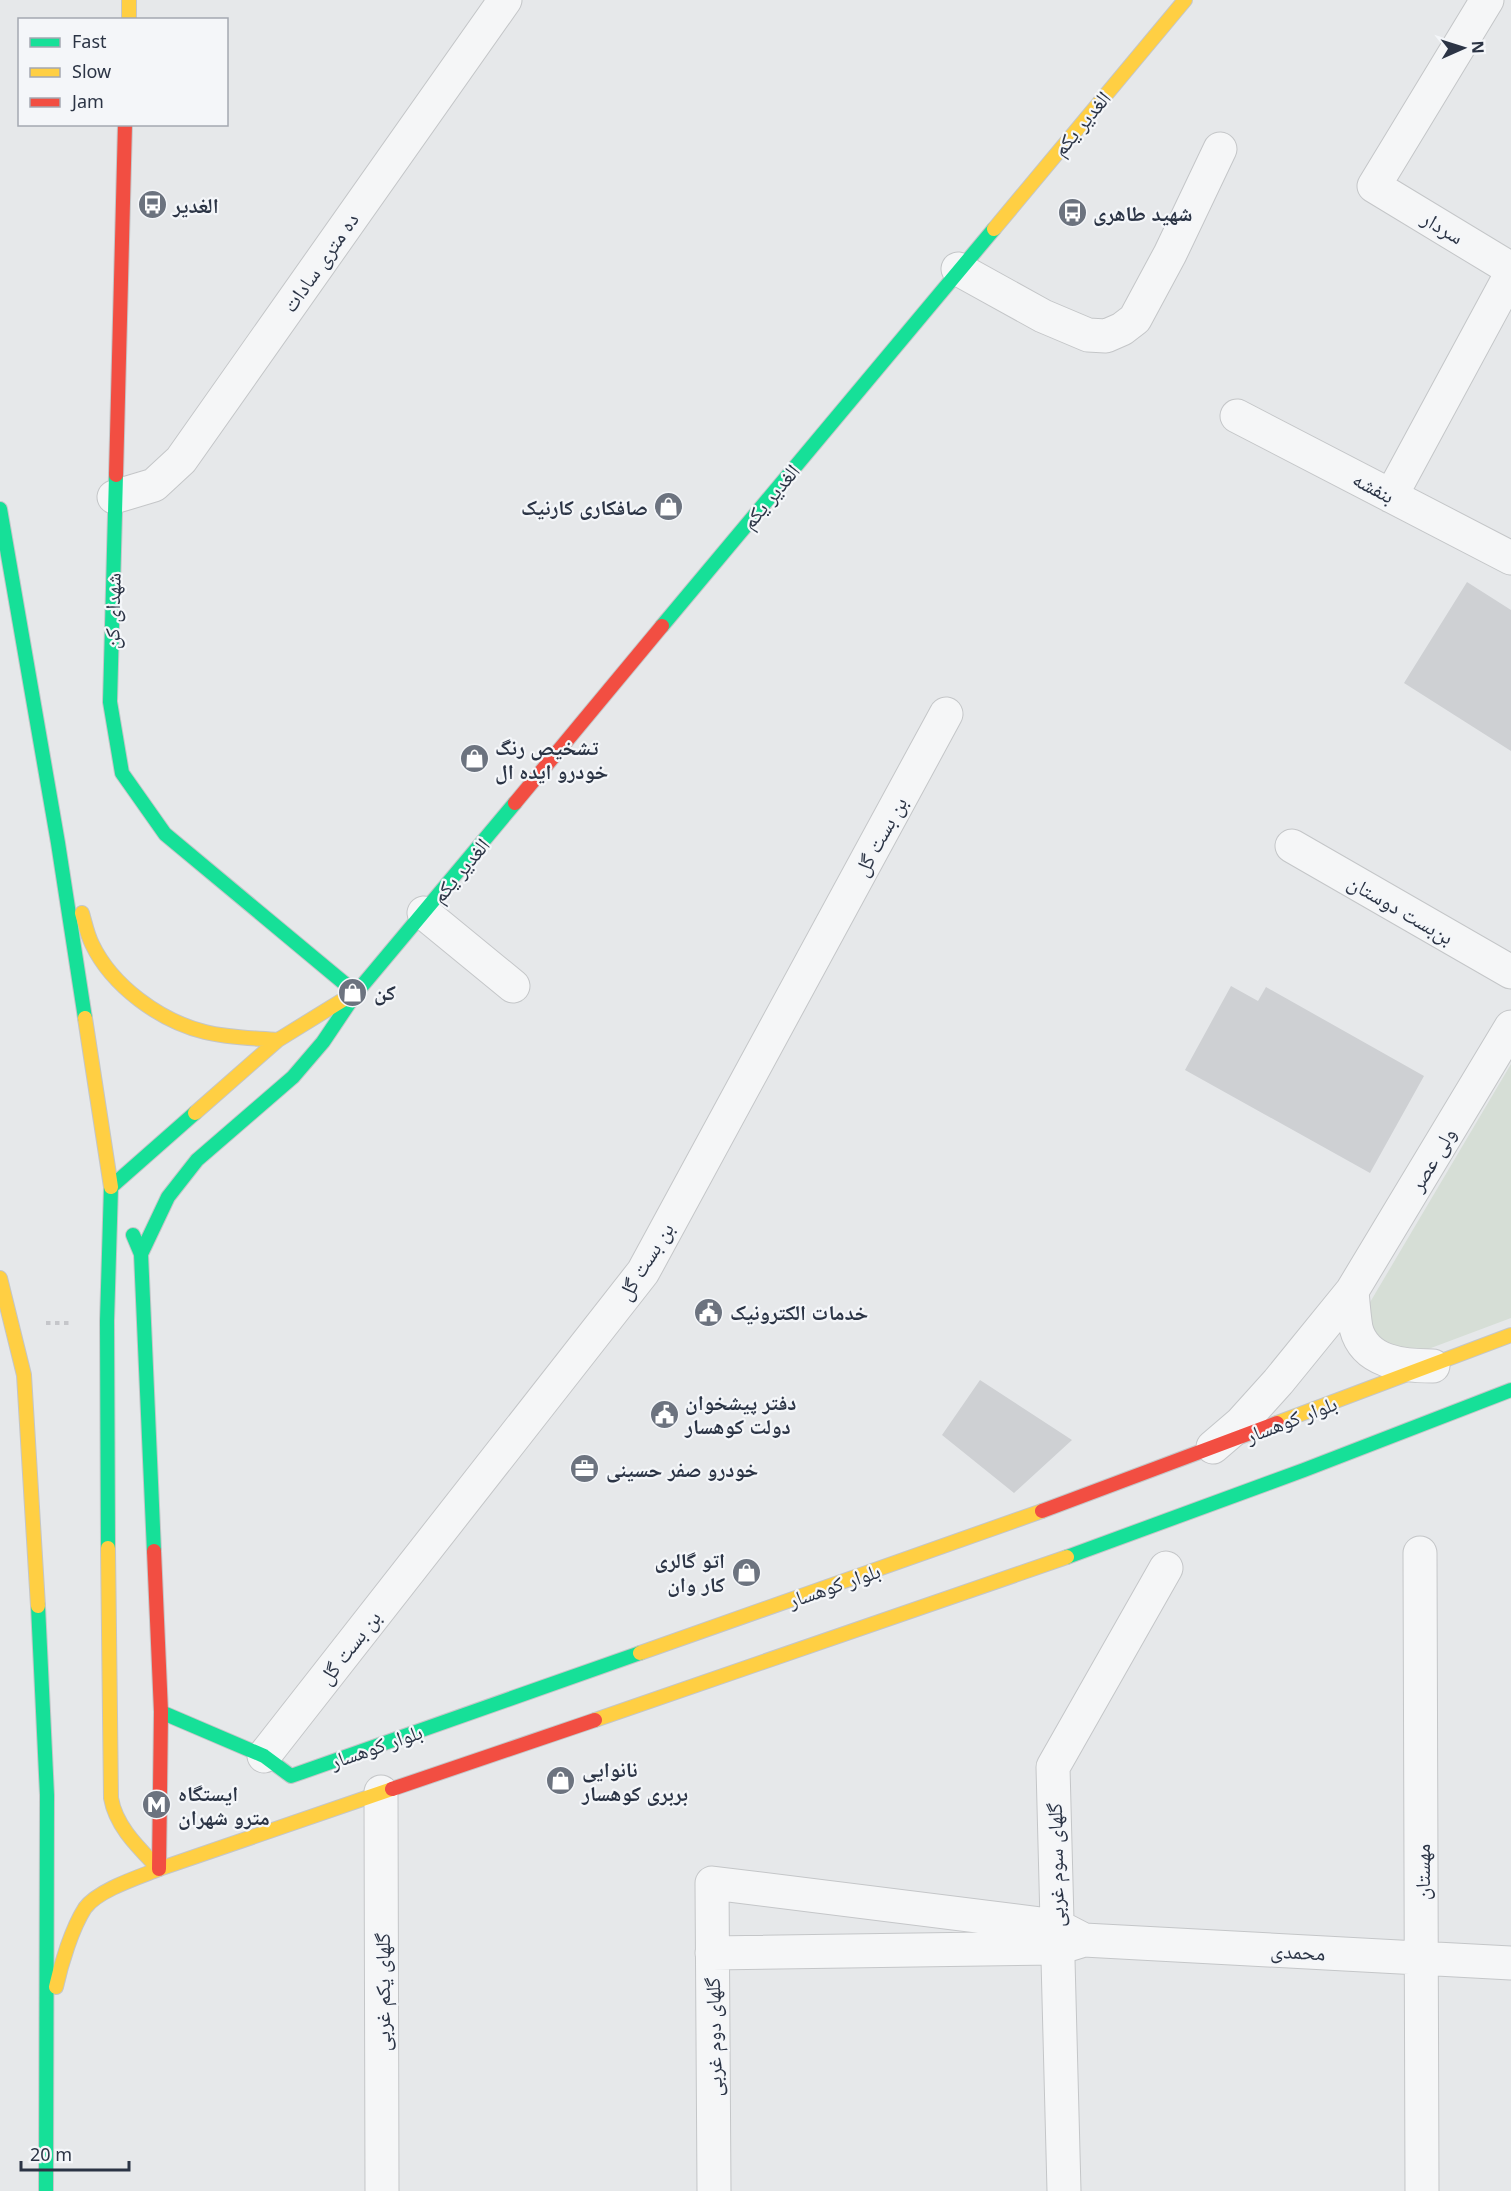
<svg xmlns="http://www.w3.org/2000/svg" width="1511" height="2191" font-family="'Noto Sans','Noto Naskh Arabic',sans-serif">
  <rect width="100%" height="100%" fill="#e6e8ea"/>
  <path fill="#d6ded6" d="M1511,1064V1318L1423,1351L1381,1344L1370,1327L1369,1304Z"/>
  <path fill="#ced0d3" d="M1467,582L1511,610V751L1404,683Z
    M1231,986L1258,1001L1266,987L1424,1076L1370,1173L1185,1070Z
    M980,1380L1072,1440L1014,1493L942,1435Z"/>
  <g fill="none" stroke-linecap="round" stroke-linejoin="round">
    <defs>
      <path id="street" d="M1487,0L1374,186L1511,269
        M958,269L1043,316L1088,335L1106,336L1122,329L1135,319L1170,254L1220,149
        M1237,416L1511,558
        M1391,496L1511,274
        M114,497L154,485L181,460L505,0
        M1292,846L1511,972
        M424,913L513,986
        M1352,1291C1353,1303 1354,1316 1356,1328C1365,1363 1403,1366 1433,1366
        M1213,1447L1241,1423L1278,1382L1352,1291L1511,1027
        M1420,1553L1422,2191
        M264,1756L643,1272L946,714
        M381,1792L382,2191
        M712,1953L1058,1948L1084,1940L1511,1963
        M714,2191L712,1883L1057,1926L1084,1940
        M1064,2191L1053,1767L1166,1568"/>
      <path id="fast" d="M116,475L110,702L122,773L165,834L356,993
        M0,509L58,843L85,1018
        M662,626L994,229
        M133,1235L141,1254L154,1551
        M141,1254L168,1197L197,1160L293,1077L323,1042L356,993L515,803
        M108,1548L107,1321L111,1187L195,1113
        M1067,1557L1304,1470L1511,1390
        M38,1606L47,1795L46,2191
        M161,1712L264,1756L291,1776L640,1653"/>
      <path id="slow" d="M129,0V20
        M994,229L1185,0
        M82,913C85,923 87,934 92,944C112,986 160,1021 205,1032C229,1038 254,1038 278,1040
        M85,1018L111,1187
        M195,1113L278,1040L346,998
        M0,1278L24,1375L38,1606
        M1277,1423L1511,1335
        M108,1548L111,1798C116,1827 139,1848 159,1869
        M640,1653L1042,1511
        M595,1720L1067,1557
        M159,1869L392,1789
        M56,1987C61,1964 72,1928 85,1908C98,1890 139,1877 159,1869"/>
      <path id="jam" d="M116,475L125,124
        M515,803L662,626
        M1042,1511L1277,1423
        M154,1551L161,1712L159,1869
        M392,1789L595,1720"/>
    </defs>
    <use href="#street" stroke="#c4c6c8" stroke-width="35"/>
    <use href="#fast" stroke="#c4c6c8" stroke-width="16"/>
    <use href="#slow" stroke="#c4c6c8" stroke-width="16"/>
    <use href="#jam" stroke="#c4c6c8" stroke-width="16"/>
    <path stroke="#c5c6ca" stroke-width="4" stroke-dasharray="4.5 4.5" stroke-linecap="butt" d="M46,1323H71"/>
    <use href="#street" stroke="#f5f6f7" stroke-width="33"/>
    <use href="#fast" stroke="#16e098" stroke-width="14"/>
    <use href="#slow" stroke="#ffcf43" stroke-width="14"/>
    <use href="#jam" stroke="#f24e42" stroke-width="14"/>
  </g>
  <defs>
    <symbol id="bus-disc" viewBox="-11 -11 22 22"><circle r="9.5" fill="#6c737f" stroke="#f4f6f9"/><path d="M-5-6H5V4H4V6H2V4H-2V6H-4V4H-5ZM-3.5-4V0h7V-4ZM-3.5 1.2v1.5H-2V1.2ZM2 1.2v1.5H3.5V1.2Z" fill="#fff"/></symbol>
    <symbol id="shop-disc" viewBox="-11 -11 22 22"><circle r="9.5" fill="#6c737f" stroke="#f4f6f9"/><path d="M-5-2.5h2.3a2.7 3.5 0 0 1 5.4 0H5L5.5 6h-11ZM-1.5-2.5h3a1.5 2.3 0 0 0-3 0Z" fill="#fff"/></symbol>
    <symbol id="civic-disc" viewBox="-11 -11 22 22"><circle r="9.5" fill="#6c737f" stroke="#f4f6f9"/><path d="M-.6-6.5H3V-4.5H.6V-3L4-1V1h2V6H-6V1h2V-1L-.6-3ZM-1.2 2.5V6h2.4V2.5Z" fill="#fff"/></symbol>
    <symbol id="office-disc" viewBox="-11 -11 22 22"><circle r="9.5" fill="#6c737f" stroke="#f4f6f9"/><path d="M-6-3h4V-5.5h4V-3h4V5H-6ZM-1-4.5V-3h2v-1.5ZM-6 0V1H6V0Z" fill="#fff"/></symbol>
    <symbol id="metro-disc" viewBox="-11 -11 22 22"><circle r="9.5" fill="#6c737f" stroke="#f4f6f9"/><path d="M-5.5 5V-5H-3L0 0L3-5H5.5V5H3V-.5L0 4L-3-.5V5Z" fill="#fff"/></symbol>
  </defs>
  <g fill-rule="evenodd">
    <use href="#bus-disc" x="136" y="188" width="33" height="33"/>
    <use href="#bus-disc" x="1056" y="196" width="33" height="33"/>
    <use href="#shop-disc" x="652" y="490" width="33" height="33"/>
    <use href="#shop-disc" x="458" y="742" width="33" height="33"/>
    <use href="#shop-disc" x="336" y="976" width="33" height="33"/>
    <use href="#civic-disc" x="692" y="1296" width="33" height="33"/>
    <use href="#civic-disc" x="648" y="1398" width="33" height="33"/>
    <use href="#office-disc" x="568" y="1452" width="33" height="33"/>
    <use href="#shop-disc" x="730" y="1556" width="33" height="33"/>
    <use href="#shop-disc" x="544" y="1764" width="33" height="33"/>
    <use href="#metro-disc" x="140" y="1788" width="33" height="33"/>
  </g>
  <g text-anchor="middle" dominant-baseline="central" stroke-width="4.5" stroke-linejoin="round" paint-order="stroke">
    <g font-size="21" fill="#2b3445" stroke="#f4f6f9">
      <text transform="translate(1081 123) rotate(-50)">الغدیر یکم</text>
      <text transform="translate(1443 227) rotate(31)">سردار</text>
      <text transform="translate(320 262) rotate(-55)">ده متری سادات</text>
      <text transform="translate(1374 487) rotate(28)">بنفشه</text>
      <text transform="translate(770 496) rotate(-50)">الغدیر یکم</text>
      <text transform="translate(112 611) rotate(-89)">شهدای کن</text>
      <text transform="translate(880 836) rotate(-61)">بن بست گل</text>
      <text transform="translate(460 870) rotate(-50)">الغدیر یکم</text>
      <text transform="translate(1401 909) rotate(30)">بن‌بست دوستان</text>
      <text transform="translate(1432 1159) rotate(-59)">ولی عصر</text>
      <text transform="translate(645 1261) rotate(-58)">بن بست گل</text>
      <text transform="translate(1291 1419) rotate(-21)">بلوار کوهسار</text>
      <text transform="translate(834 1585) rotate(-19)">بلوار کوهسار</text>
      <text transform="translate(349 1647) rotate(-52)">بن بست گل</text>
      <text transform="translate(376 1746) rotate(-19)">بلوار کوهسار</text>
      <text transform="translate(1055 1865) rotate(-91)">گلهای سوم غربی</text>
      <text transform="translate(1422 1872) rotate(-90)">مهستان</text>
      <text transform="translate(1298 1951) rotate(3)">محمدی</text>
      <text transform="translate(382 1992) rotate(-90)">گلهای یکم غربی</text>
      <text transform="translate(713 2037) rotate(-91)">گلهای دوم غربی</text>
    </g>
    <g font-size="21" font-weight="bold" fill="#2b3445" stroke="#f4f6f9" text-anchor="start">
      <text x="173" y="205">الغدیر</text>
      <text x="1093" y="213">شهید طاهری</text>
      <text x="648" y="507" text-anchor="end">صافکاری کارنیک</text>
      <text x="495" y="747">تشخیص رنگ<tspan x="495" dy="24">خودرو ایده ال</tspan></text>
      <text x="374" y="992">کن</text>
      <text x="730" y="1312">خدمات الکترونیک</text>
      <text x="685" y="1402">دفتر پیشخوان<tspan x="685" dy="24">دولت کوهسار</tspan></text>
      <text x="606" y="1469">خودرو صفر حسینی</text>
      <text x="725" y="1560" text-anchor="end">اتو گالری<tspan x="725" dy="24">کار وان</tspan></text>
      <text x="582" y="1769">نانوایی<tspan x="582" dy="24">بربری کوهسار</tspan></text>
      <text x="178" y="1793">ایستگاه<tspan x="178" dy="24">مترو شهران</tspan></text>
    </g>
  </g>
  <rect x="18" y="18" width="210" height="108" fill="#f4f6f9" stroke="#a4a8b1" stroke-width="1.5"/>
  <rect x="30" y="38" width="30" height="9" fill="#16e098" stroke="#a4a8b1" stroke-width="1.5"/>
  <text x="72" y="48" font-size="18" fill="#2b3445">Fast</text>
  <rect x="30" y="68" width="30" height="9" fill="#ffcf43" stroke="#a4a8b1" stroke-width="1.5"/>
  <text x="72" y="78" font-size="18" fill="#2b3445">Slow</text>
  <rect x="30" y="98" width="30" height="9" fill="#f24e42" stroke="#a4a8b1" stroke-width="1.5"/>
  <text x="72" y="108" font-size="18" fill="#2b3445">Jam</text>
  <g transform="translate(1463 48) rotate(87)" stroke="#f4f6f9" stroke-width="4.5" paint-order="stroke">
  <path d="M0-4.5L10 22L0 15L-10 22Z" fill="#2b3445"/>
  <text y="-9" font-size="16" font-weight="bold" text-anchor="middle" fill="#2b3445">N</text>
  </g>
  <path d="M21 2161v9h108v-9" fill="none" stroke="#2b3445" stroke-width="3"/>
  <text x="30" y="2161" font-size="18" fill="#2b3445" stroke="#f4f6f9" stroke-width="4.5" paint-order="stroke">20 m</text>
</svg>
